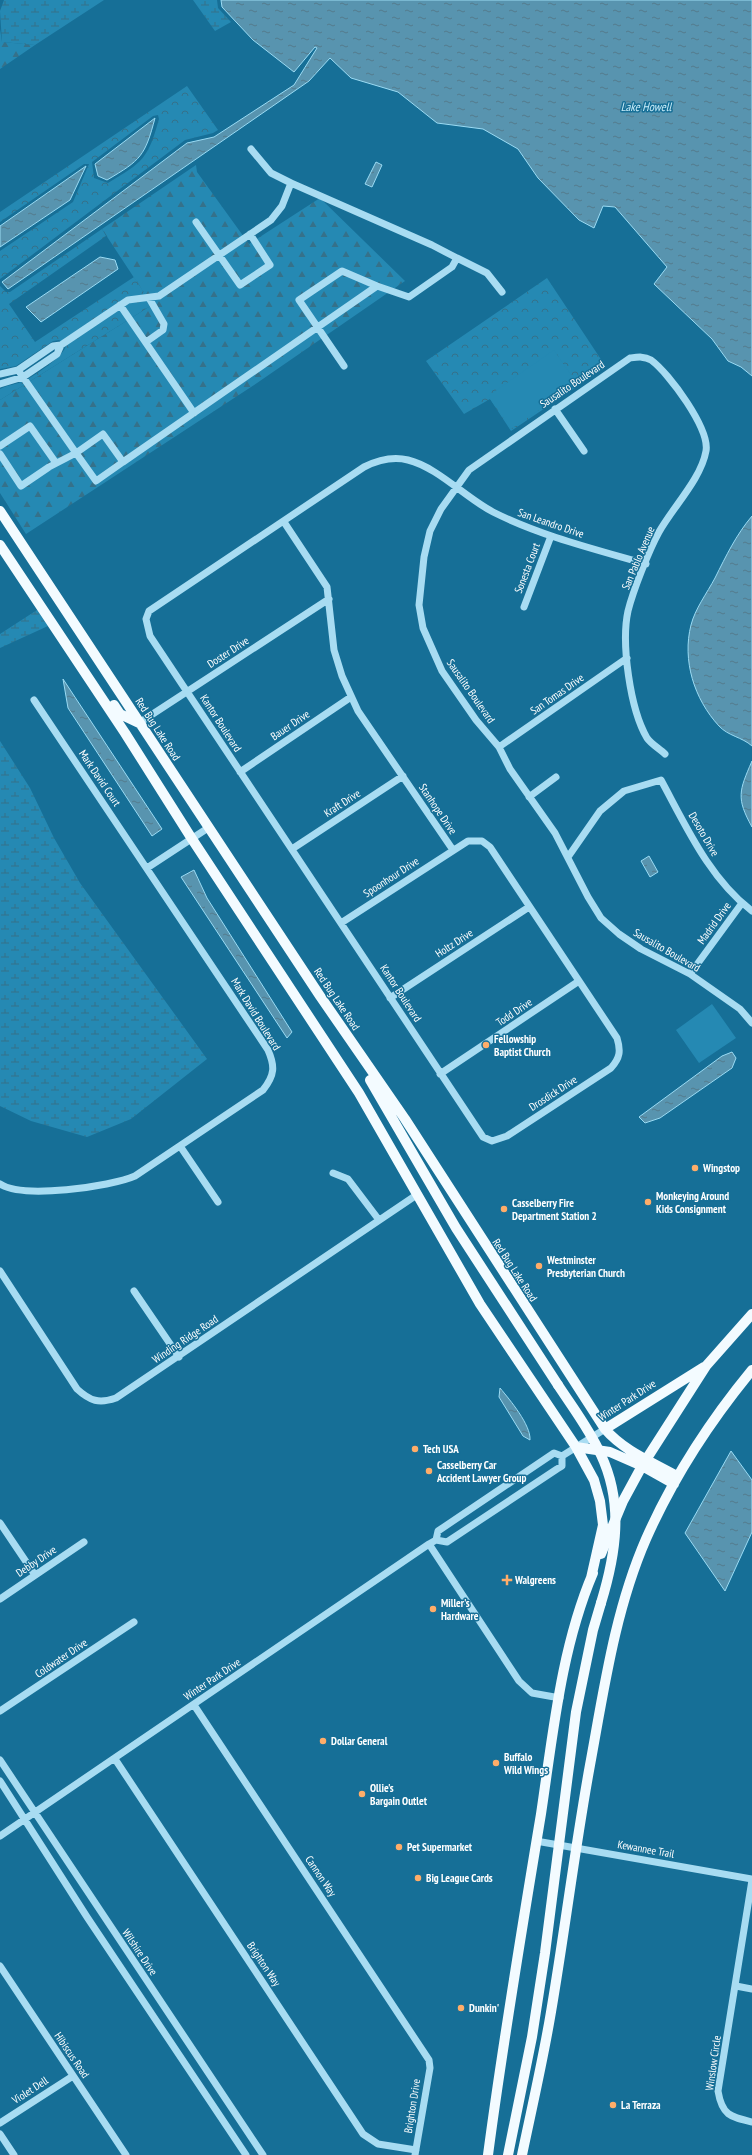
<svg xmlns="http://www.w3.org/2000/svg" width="752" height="2155" font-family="'PT Sans Narrow',sans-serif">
  <defs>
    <pattern id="forest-firs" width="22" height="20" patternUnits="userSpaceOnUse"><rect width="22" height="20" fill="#2589b3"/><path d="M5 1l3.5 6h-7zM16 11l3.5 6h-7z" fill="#35718a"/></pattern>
    <pattern id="wetland-marsh" width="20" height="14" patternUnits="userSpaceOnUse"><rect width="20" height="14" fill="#2589b3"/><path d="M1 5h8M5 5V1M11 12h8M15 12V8" fill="none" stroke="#35718a"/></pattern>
    <pattern id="park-crowns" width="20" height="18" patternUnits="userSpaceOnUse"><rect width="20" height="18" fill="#2589b3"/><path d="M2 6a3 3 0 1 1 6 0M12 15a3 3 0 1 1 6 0" fill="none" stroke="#35718a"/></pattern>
    <pattern id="water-ripples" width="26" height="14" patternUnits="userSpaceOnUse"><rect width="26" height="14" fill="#5894af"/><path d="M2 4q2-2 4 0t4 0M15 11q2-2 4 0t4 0" fill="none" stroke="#547b8c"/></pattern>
  </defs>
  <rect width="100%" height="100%" fill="#166f97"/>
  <path fill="url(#forest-firs)" d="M0,29L2,42L35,45L0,69Z
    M196,165L197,172L249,244L320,198L405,281L257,383L26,534L0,493V400L152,305L102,229Z"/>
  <path fill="url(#wetland-marsh)" d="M4,0H104L35,45L2,42L0,11Z
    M193,0H217L218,8L231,22L215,31Z
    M37,610L48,626L0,648V634Z
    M0,741L30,788L54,838L80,883L207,1059L131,1119L87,1137L31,1121L0,1106Z"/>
  <path fill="url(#park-crowns)" fill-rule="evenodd" d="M187,86L218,130L213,133L185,140L0,279V251L73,202L89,164H84L0,222V212ZM158,115L159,119C148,159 143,162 108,183L94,178L92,162L153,116Z
    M102,229L106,236L9,304L35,342L134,277L152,305L0,400V389C7,385 18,384 24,381C34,376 65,356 66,345L59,340L53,341L16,366L0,369V286L6,292H10Z
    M547,278L606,367L511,431L490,399L464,414L426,361Z"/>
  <path fill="#2589b3" d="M554,350L577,384L511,429L488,396Z
    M712,1004L736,1038L699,1063L676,1030Z"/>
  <path fill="url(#water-ripples)" stroke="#9adbf4" d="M221,0H752V376L741,367L728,361L712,339L654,284L667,267L615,207L603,206L594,228L579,220L538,178L518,149L483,129L437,123L398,92L351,78L330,58L309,81L8,289L2,282L187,143L214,137L294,85L317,48L315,47L294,72L253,40L222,7Z
    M155,118C145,156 141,160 107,180L98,176L95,164Z
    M376,162L382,165L372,187L365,184Z
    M86,166L70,200L0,247V226Z
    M100,257L115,260L118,269L41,322L26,307Z
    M752,516V746C742,737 728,736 719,726C694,699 682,660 691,625C695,609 707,593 715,578C726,556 736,535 752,516Z
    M63,679L162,829L152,836L68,708Z
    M752,761V827C736,798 739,791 752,761Z
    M649,856L658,872L650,877L641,861Z
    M194,870L207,898L292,1032L287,1038L181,877Z
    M732,1052L736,1058L732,1068L660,1118L645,1123L639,1117L722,1056Z
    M500,1388C510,1400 531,1425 530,1440L523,1436L499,1397Z
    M731,1451L752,1480V1532L725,1591L685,1533Z"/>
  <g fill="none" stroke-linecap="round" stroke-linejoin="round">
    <path stroke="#a8dcf2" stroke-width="7" d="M251,149L271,173L291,183
      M196,222L240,285L270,265L250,234
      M457,258L487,273L502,292
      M120,305L194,413
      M146,342L163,330L164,324L149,298
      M344,366L299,300L342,271L377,286
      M0,374L18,370L53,346L61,345L128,300L159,296L271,220L282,206L291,183L432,245L457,258L452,267L409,297L377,286L123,462L103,434L76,453L18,370
      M0,384L23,377L57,354L61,345
      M555,409L584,451
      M0,446L30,426L56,463
      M0,454L21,486L49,467L76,453L96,481L123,462
      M284,522L327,587L334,650L342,676L358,711L453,850
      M524,607L551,536
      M139,723L329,599
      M499,747L627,658
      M665,754C660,749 651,744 647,738C630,709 621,643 628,611C633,591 649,550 659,532C673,507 701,479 706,451C710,429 669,373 651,360C644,356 638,357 630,358L469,470L441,509L430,531L424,557L419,605L423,628L442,671L476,720L499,747L510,769L555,833L588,897L601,918L619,934L641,949L690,974L740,1009L752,1023
      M240,772L351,697
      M529,797L556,777
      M292,849L403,776
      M568,857L600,811L624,791L661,780C686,826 709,878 752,911
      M147,868L208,828
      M341,923L468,841H482L490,847L617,1038C621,1051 620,1058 611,1068L507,1136L492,1141L483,1137L150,636L146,619L149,611L364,467C378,460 392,456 408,460C437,467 466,498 493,512C541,536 594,549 646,564
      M690,974L742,903
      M390,998L529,907
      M440,1074L579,981
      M180,1146L218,1202
      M333,1173L348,1179L379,1220
      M0,1184C22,1199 110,1187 135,1176L263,1090C275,1075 275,1066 268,1050L34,700
      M0,1271L77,1389C90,1401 99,1404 116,1398L418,1194
      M134,1291L179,1357
      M562,1456L605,1429
      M0,1523L35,1575
      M436,1540L438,1531L554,1453L562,1456
      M429,1544L519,1681L532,1693L560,1698
      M0,1599L84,1542
      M194,1705L429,2060L430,2068L415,2155
      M0,1711L134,1622
      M115,1759L363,2134L378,2144L416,2150
      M0,1760L263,2155
      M0,1781L87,1917L246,2155
      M0,1836L429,1544L436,1540L447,1542L557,1469L562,1466V1456
      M536,1841L752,1879
      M752,1880L718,2091C722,2115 730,2117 752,2122
      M0,1966L126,2155
      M736,1986L752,1989
      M0,2123L73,2076
      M0,2134L14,2155"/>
    <path stroke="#f3fbff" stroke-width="10" d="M0,511L320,996L405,1119L605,1429C624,1451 652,1462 677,1476
      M0,545L125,733L192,839L359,1093L480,1304L576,1447L594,1480L600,1501L603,1525L591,1578
      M114,705L120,714L139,723
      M370,1080L456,1228L558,1385
      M605,1429L704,1367
      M576,1447L610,1452L642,1466L674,1484
      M601,1554L623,1501L642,1466L706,1366L752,1314
      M488,2155C503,2041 522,1928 541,1814C553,1734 561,1648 593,1573
      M508,2155L532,2037L545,1953L576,1712L593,1630L601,1603
      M522,2155C532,2107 543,2060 551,2012C565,1930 575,1847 590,1765C604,1689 615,1610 646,1539C673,1478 710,1421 752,1370"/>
    <path stroke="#f3fbff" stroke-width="10" d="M558,1385C573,1408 590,1430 601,1455C624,1504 616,1554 601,1603"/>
  </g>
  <g fill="#ffad69" stroke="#166f97" stroke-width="1.5">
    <circle cx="486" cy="1045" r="4"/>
    <circle cx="695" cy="1168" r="4"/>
    <circle cx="648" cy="1202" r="4"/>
    <circle cx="504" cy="1209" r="4"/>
    <circle cx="539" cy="1266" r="4"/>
    <circle cx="415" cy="1449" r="4"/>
    <circle cx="429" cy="1471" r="4"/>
    <path d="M505 1574h4v4h4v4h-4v4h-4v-4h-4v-4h4z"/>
    <circle cx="433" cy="1609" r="4"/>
    <circle cx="323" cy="1741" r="4"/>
    <circle cx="496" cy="1763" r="4"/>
    <circle cx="362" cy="1794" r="4"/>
    <circle cx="399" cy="1847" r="4"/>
    <circle cx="418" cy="1878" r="4"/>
    <circle cx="461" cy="2008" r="4"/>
    <circle cx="613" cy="2105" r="4"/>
  </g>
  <g text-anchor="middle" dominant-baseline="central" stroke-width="3" stroke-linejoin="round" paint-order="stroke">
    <g font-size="11" fill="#fff" stroke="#166f97">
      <text transform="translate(572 384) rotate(-34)">Sausalito Boulevard</text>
      <text transform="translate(551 523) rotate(19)">San Leandro Drive</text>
      <text transform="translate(638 558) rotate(-67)">San Pablo Avenue</text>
      <text transform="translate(527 568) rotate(-69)">Sonesta Court</text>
      <text transform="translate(228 652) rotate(-33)">Doster Drive</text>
      <text transform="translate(471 691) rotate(55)">Sausalito Boulevard</text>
      <text transform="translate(557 694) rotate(-35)">San Tomas Drive</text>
      <text transform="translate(221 723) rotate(57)">Kantor Boulevard</text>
      <text transform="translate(290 725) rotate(-34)">Bauer Drive</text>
      <text transform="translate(158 729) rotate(57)">Red Bug Lake Road</text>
      <text transform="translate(100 778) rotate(56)">Mark David Court</text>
      <text transform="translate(342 803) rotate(-33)">Kraft Drive</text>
      <text transform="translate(438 809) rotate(56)">Stanhope Drive</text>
      <text transform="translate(704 834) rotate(60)">Desoto Drive</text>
      <text transform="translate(391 877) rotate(-33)">Spoonhour Drive</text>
      <text transform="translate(714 923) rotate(-54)">Madrid Drive</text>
      <text transform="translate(454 943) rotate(-33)">Holtz Drive</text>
      <text transform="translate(667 950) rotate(30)">Sausalito Boulevard</text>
      <text transform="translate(401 993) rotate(57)">Kantor Boulevard</text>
      <text transform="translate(337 999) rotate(56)">Red Bug Lake Road</text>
      <text transform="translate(514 1012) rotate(-34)">Todd Drive</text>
      <text transform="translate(256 1014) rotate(58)">Mark David Boulevard</text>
      <text transform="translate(553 1093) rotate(-33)">Drosdick Drive</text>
      <text transform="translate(515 1270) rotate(57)">Red Bug Lake Road</text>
      <text transform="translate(185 1339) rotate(-34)">Winding Ridge Road</text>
      <text transform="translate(627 1400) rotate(-33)">Winter Park Drive</text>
      <text transform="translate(36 1561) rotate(-34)">Debby Drive</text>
      <text transform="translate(61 1658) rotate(-34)">Coldwater Drive</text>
      <text transform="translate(212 1679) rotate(-34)">Winter Park Drive</text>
      <text transform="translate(646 1849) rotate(10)">Kewannee Trail</text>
      <text transform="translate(321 1876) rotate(56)">Cannon Way</text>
      <text transform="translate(140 1952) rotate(56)">Wilshire Drive</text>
      <text transform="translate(264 1964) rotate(56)">Brighton Way</text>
      <text transform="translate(72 2055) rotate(56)">Hibiscus Road</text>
      <text transform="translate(713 2063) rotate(-82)">Winslow Circle</text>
      <text transform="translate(30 2090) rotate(-33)">Violet Dell</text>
      <text transform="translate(412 2106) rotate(-81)">Brighton Drive</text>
    </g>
    <g font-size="11" font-weight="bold" fill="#fff" stroke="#166f97" text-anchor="start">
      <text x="494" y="1039">Fellowship<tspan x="494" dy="13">Baptist Church</tspan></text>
      <text x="703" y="1168">Wingstop</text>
      <text x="656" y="1196">Monkeying Around<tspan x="656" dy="13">Kids Consignment</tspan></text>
      <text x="512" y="1203">Casselberry Fire<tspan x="512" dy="13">Department Station 2</tspan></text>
      <text x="547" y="1260">Westminster<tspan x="547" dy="13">Presbyterian Church</tspan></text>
      <text x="423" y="1449">Tech USA</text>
      <text x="437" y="1465">Casselberry Car<tspan x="437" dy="13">Accident Lawyer Group</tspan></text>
      <text x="515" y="1580">Walgreens</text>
      <text x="441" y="1603">Miller's<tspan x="441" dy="13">Hardware</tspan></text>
      <text x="331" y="1741">Dollar General</text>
      <text x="504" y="1757">Buffalo<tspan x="504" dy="13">Wild Wings</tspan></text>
      <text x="370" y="1788">Ollie's<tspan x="370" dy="13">Bargain Outlet</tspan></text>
      <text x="407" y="1847">Pet Supermarket</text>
      <text x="426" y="1878">Big League Cards</text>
      <text x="469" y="2008">Dunkin'</text>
      <text x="621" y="2105">La Terraza</text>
    </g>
    <g font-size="12" font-style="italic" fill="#caedfa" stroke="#166f97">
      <text x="646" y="106">Lake Howell</text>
    </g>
  </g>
</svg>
